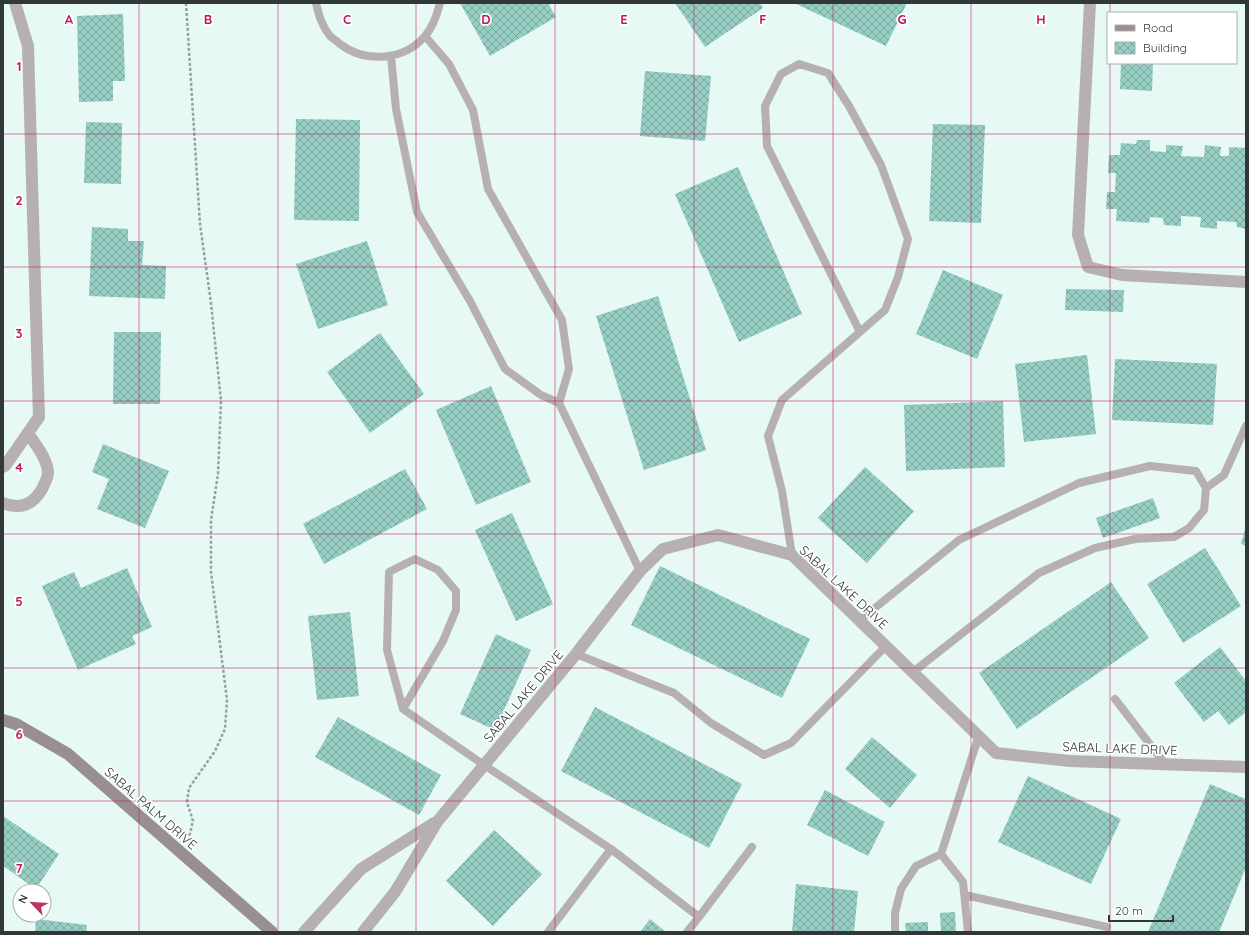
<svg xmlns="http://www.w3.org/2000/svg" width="1249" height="935" font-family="Quicksand,sans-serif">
  <defs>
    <pattern id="building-cross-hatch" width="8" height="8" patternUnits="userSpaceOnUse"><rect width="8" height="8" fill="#96cec4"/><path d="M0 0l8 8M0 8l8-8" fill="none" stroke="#7ba8a0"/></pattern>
  </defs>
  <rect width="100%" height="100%" fill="#e6f9f5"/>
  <path fill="url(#building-cross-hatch)" d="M460,3H548L556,17L490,56Z
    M675,3H760L763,8L705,47Z
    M794,3H907L886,46Z
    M123,14L125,81H113V101L79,102L77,16Z
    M1121,63H1153L1152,91L1120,89Z
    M645,71L711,76L705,141L640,136Z
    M296,119L360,120L359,221L294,220Z
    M86,122L122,123L121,184L84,183Z
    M933,124L985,125L981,223L929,221Z
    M1137,140H1150V151L1166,152V145L1183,146L1181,156L1204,157L1205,145L1221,147L1220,156H1229V147L1246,148L1245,156H1246V229L1237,227L1236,222L1217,221V229L1200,227L1201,217L1181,216V226L1164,225L1163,218L1150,217L1149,223L1116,221L1117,209H1106L1107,192H1115L1116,173H1108L1109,155H1120L1121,143L1136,144Z
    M738,167L802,314L739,342L675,194Z
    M92,227L128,229V241H144L142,265L166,266L165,299L89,296Z
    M367,241L388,305L318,329L296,264Z
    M943,270L1003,295L977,359L916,334Z
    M1066,289L1124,290L1123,312L1065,310Z
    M658,296L706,450L644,470L596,316Z
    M114,332H161L160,404H113Z
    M380,333L424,394L370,433L327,372Z
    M1087,355L1096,434L1024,442L1015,364Z
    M1115,359L1217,364L1213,425L1112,420Z
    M491,386L531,482L476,505L436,410Z
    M1003,401L1005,467L906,471L904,405Z
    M103,444L169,471L145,528L97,509L109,479L92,472Z
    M865,467L914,511L867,563L818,518Z
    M405,469L427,509L324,564L303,524Z
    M1153,498L1160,518L1103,538L1096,518Z
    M512,513L553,604L516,621L475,530Z
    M1246,526V546L1241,544Z
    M1205,548L1241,606L1183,643L1147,584Z
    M660,566L810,639L782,698L631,625Z
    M127,568L152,627L132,636L136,644L78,670L42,586L74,572L81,588Z
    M1111,582L1149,638L1017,729L979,673Z
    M350,612L359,696L317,700L308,616Z
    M496,634L531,650L495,730L460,714Z
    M1220,647L1246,681V714L1245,713L1229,725L1218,711L1204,722L1174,683Z
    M595,707L742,784L709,848L561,771Z
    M338,717L441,775L419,815L315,757Z
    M872,737L917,775L890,808L845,769Z
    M1028,776L1121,819L1091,884L998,842Z
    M1210,784L1246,799V867L1219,932H1148Z
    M825,790L885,822L868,856L807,825Z
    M3,816L59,854L36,889L3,866Z
    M494,830L542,874L493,926L446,881Z
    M796,884L858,891L854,932H792Z
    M955,912L956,932H941L940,913Z
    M36,919L87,925L86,932H35Z
    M650,919L666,932H640Z
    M928,922V932H906L905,923Z"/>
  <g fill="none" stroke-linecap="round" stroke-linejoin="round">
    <path stroke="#95a2a0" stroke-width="2.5" stroke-dasharray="3 2" stroke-linecap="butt" d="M186,3L200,224L211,303L221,401L218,474L211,520V572L227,700L225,729L215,751L189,788L187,802L193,821L189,837"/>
    <path stroke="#b7b0b1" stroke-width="8" d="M316,3C319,16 322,26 330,36C333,39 337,41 340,44C365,63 404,61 425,36C433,27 437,15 440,3
      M425,36L449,64L473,110L488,189L562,320L569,369L559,403L640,571
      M391,56L396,109L417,212L470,301L505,369L541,395L559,403
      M1206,488L1224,475L1246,426
      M792,555L782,491L768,436L782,400L885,310L898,277L908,239L881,165L849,106L828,73L799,64L781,74L765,106L767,146L860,332
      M860,620L959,540L1079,483L1150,466L1196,471L1206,488L1204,510L1189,528L1174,537L1135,539L1095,548L1039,573L913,672
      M576,654L674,693L711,723L764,755L791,743L886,646
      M1115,699L1165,764
      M403,709L443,641L456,610V591L438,570L415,559L389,572L387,650L403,709L484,765L611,849L699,917L687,932
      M941,854L963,882L968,932
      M965,895L1107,927
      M699,917L752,847
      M548,932L611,849
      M895,932V913L901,889L916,866L941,854L979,735"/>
    <path stroke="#b7b0b1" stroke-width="12" d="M1090,3L1078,235L1088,267L1122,275L1246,282
      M3,467L5,466L39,417L28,46L15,3
      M3,503C20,510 33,505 42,489C45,483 48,478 48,472C47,458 35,444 28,433
      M304,932L361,869L434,823
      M363,932L395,892L437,822L576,654L640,571L663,549L718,535L792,555L996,753L1070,761L1246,767"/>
    <path stroke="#998e91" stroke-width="12" d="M3,720L16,724L68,754L272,932"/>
  </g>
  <path fill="none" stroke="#c2185b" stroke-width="1" stroke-opacity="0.55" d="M139,3V932M278,3V932M416,3V932M555,3V932M694,3V932M833,3V932M971,3V932M1110,3V13M1110,63V932M3,134H1246M3,267H1246M3,401H1246M3,534H1246M3,668H1246M3,801H1246"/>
  <g text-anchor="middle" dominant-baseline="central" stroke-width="3.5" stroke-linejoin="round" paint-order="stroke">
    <g font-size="13" fill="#313837" stroke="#fff">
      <text transform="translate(844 587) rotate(43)">SABAL LAKE DRIVE</text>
      <text transform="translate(523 696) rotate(-50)">SABAL LAKE DRIVE</text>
      <text transform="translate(1120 748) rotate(2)">SABAL LAKE DRIVE</text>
      <text transform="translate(151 808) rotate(41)">SABAL PALM DRIVE</text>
    </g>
  </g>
  <g font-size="13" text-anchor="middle" font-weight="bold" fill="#c2185b" stroke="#fff" stroke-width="3.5" stroke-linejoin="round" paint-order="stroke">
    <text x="69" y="24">A</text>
    <text x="208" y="24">B</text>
    <text x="347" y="24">C</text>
    <text x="486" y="24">D</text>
    <text x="624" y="24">E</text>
    <text x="763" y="24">F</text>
    <text x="902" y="24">G</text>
    <text x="1041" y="24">H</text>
    <text x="19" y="71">1</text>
    <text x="19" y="205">2</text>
    <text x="19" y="338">3</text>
    <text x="19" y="472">4</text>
    <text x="19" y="606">5</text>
    <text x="19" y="739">6</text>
    <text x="19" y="873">7</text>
  </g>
  <rect width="1249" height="935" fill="none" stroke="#313837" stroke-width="8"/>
  <rect x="1107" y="12" width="130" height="52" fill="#ffffff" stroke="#adafaf"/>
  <rect x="1115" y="25" width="20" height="6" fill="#998e91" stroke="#adafaf"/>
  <text x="1143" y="32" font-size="12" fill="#313837">Road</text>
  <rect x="1115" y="42" width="20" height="12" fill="url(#building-cross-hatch)" stroke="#adafaf"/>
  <text x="1143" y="52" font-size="12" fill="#313837">Building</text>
  <g transform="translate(32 903) rotate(295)"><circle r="19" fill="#ffffff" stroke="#adafaf"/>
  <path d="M0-3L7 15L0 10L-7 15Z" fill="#bf3266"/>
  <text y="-6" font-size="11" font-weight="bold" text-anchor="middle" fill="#313837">N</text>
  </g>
  <path d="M1109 915v6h64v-6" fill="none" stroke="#313837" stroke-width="2"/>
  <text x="1115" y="915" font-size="12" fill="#313837" stroke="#ffffff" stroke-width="3" paint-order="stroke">20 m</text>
</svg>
